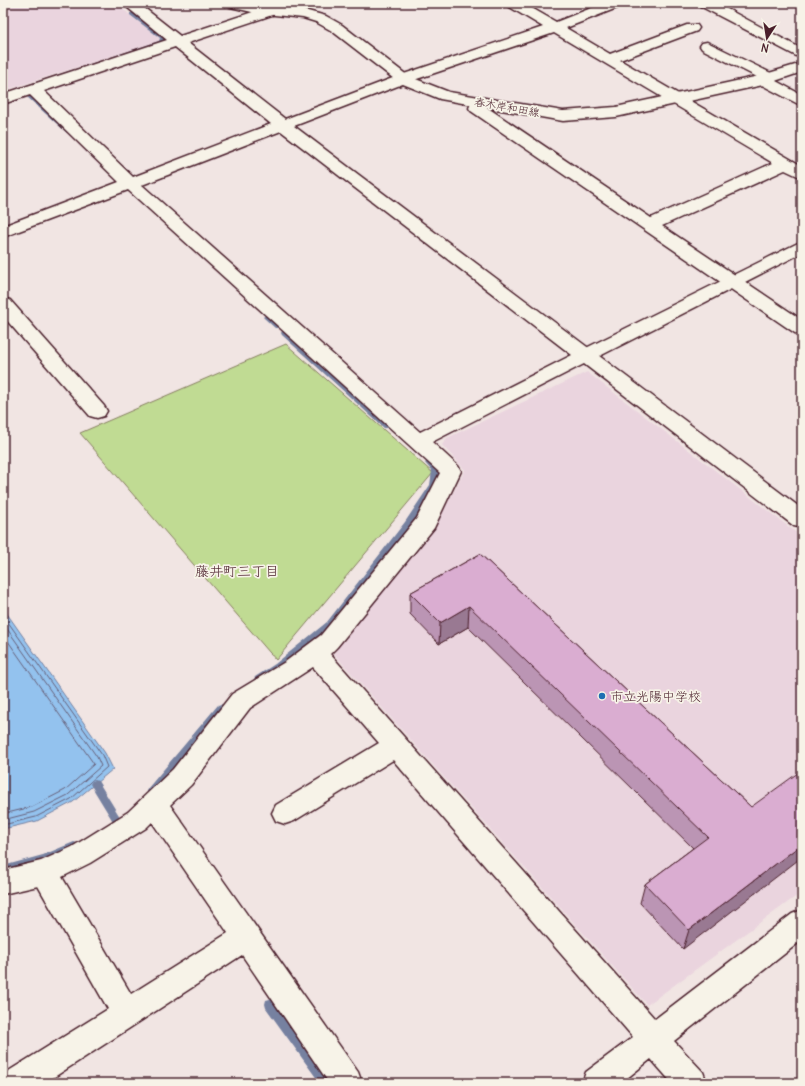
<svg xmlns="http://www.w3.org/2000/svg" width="805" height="1086" font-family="Delius,'Klee One',sans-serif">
  <rect width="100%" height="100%" fill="#f1e5e3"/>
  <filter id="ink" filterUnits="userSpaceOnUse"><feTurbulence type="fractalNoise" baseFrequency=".025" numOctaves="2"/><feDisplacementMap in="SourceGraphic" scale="8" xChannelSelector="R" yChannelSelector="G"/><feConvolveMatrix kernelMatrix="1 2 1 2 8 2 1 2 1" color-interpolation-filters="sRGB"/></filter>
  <g filter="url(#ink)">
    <path fill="#ead4de" d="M3,3H115L160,38L159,41L3,91Z
      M587,372L802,537V892L647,1005L334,654L338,646L437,523L465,470L442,445L447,438Z"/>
    <path fill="#c0db93" stroke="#857d5f" d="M286,344L433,473L276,660L80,433Z"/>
    <path fill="#93c2ee" stroke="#7681a0" d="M3,608L105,753L113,769L73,802L37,821L3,829Z"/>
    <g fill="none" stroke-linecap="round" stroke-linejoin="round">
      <path stroke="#676079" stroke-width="1" d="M3,615L102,755L107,767L71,799L36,817L3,825
        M3,623L97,757L101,766L68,795L34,812L3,820
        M3,634L94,764L65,790L32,807L3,814"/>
      <path fill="#7681a0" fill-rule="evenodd" d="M114,3H120L123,5L120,7Z
        M130,13H134L165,37L166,38L163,43L23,89L18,88L159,41L160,38L130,15Z
        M26,94H30L71,131V133H67L26,96Z
        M266,315L279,324L280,326L279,328H275L264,318L263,317Z
        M282,331H286L390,424L391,426L390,428H384L282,335L281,333Z
        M429,460L432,461L440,470L438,485L411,526L333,626L281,668L261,681L258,682L255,681L254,679L255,677L275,664L327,622L405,522L430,485L432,471L425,463Z
        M221,704L224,705L225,708L224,711L154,794L151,795L148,794L146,791L148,788L218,705Z
        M95,780L98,781L120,817L122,820L120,823L117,824L114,823L92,787L90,784L92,781Z
        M74,842L77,843L79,846L77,849L44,863L3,874V866L43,855Z
        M270,999L274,1000L332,1083H320L266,1008L265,1004L266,1000Z"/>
      <defs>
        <path id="minor" d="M122,3H138L180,36L280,3H301L299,6L188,43L285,119L398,76L543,27L508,6L506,3H523L556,22L604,3H624L622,6L566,28L610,54L687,25H697L699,28L697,31L620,60L802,166V178L785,170L662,226L802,320V335L795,333L471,111L469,108L473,99H483L486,102L485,106L651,218L773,163L554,33L408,82L294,126L802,509V528L794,526L584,364L432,442L458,466L461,471L434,528L337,647L330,654L655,1019L792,914L802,910V940L674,1041L703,1072L707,1083H672L651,1059L621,1083H582L586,1072L633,1037L393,760L294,821L285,824L276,821L272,813L276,805L379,743L313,667L250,708L191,785L170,805L358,1072L362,1083H329L242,955L45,1083H3L7,1072L108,1009L38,886L3,894V870L41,861L72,847L128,812L173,769L232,694L285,662L321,635L417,518L440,473L128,190L3,237V226L119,182L30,95L3,104V94L167,40ZM175,47L271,124L133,177L44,91ZM281,131L572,355L420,432L142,185ZM152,822L228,933L131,994L62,877L90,863L146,828Z
          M698,3H716L802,49V59L700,6Z
          M707,42L775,75L778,78L776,81L802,95V106L758,83L755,80L757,77L702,49L700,46L702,43Z
          M3,298L10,300L104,406L107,411L104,416L97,418L90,416L3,316Z"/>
        <path id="tertiary" d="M802,241V253L592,360L585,362L578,360L575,356L578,352Z"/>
        <path id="secondary" d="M224,3H249L304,10L326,16L342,25L408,76L449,92L563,111L616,107L759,76L802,63V72L763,85L616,117L563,121L440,99L398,82L332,31L316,22L303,18L256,13L226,6Z"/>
      </defs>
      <use href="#minor" stroke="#4a1f2b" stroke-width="3"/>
      <use href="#tertiary" stroke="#4a1f2b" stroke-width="3"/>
      <use href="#secondary" stroke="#4a1f2b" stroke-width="3"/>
      <use href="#minor" fill="#f7f3e8" fill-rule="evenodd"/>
      <use href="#tertiary" fill="#f7f3e8" fill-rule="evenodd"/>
      <use href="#secondary" fill="#f7f3e8" fill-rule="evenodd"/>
    </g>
    <path fill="#bb95b4" stroke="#4a1f2b" d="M480,554L751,807L683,949L640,903L645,884L693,848L468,627L439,644L410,614V593Z"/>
    <path fill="#997992" stroke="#4a1f2b" d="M469,606L468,627L439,644L440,623Z
      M802,844V857L683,949L689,930Z"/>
    <path fill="#daadd1" stroke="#4a1f2b" d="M480,554L751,807L802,770V844L689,930L645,884L708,837L469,606L440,623L410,593Z"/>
  </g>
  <circle fill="#1f6fb2" stroke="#f7f3e8" stroke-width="1.5" cx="602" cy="696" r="4"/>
  <g text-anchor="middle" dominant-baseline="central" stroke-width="3.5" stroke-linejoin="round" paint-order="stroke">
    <g font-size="11" fill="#4a1f2b" stroke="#f7f3e8">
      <text transform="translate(507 107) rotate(10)">春木岸和田線</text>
    </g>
    <g font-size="13" fill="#4a1f2b" stroke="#f7f3e8" text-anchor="start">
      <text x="610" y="696">市立光陽中学校</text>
    </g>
    <g font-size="14" fill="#4a1f2b" stroke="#f7f3e8">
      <text x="237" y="571">藤井町三丁目</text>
    </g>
  </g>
  <rect width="805" height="1086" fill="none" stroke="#f7f3e8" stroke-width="16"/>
  <rect x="8" y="8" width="789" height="1070" fill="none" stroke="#4a1f2b" stroke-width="1.5" filter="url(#ink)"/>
  <g transform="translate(767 38) rotate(192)" stroke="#f7f3e8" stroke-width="3" paint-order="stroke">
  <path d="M0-3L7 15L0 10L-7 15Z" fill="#4a1f2b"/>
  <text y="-6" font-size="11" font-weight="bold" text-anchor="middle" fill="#4a1f2b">N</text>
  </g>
</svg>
